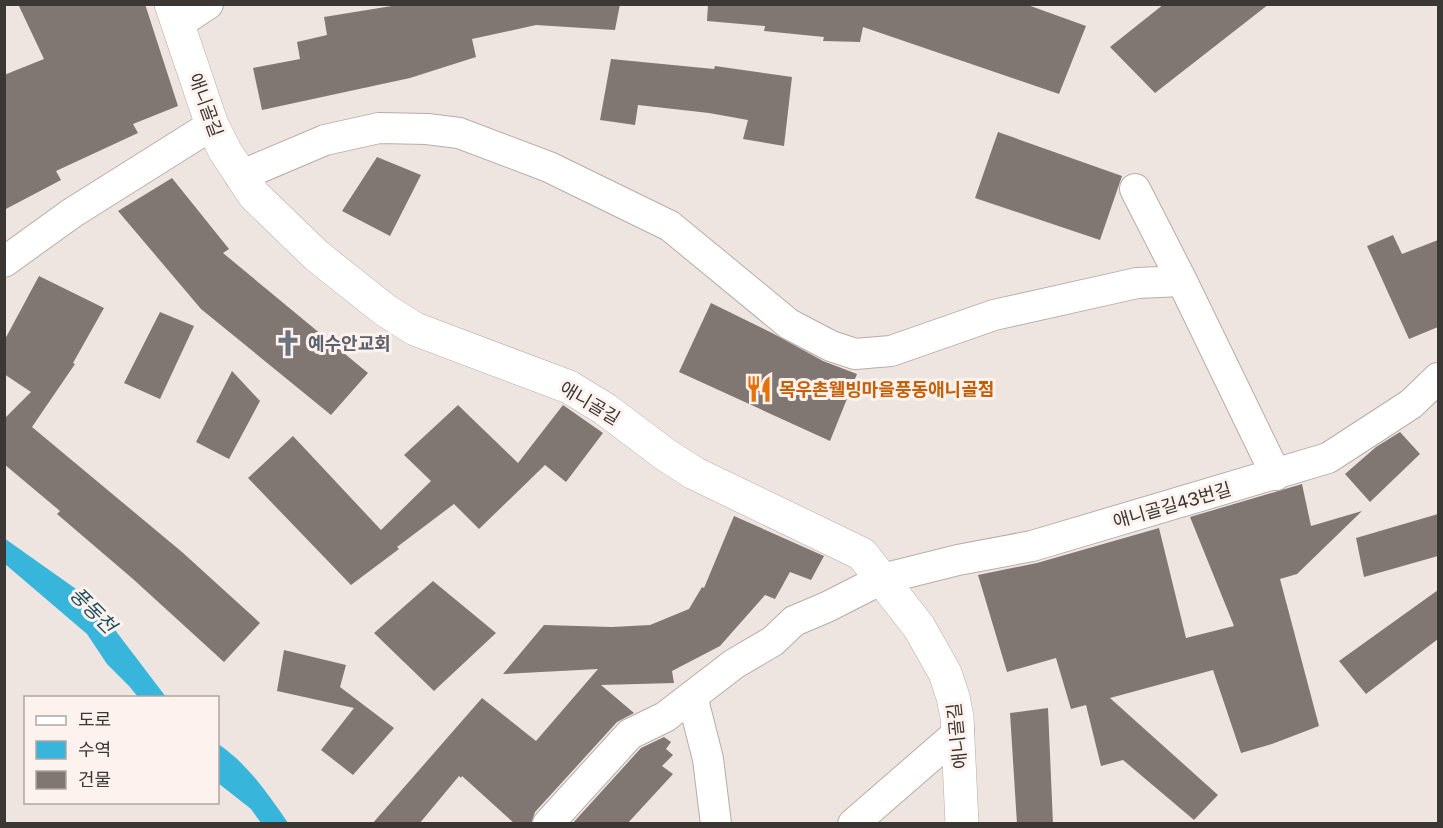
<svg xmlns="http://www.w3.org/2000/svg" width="1443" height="828" font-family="'Public Sans','Noto Sans KR',sans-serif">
  <rect width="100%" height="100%" fill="#efe5e0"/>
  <path fill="#38b5da" d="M4,538L93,601L166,697H138L129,686L107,664L87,634L5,564Z
    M218,744C248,764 268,794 288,823H261L251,809L218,783Z"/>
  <path fill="#807773" d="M18,4H145L178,106L133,124L138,133L56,171L61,180L4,210V75L44,59Z
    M404,4H620L615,30L536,25L472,39L476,57L410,78L262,110L253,68L300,59L297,42L327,35L324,17Z
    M708,4H1025L1086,26L1059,94L863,27L860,42L823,41L824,37L764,31L765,26L707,21Z
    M1164,4H1269L1155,93L1110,47Z
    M611,59L714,69L715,66L792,77L784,146L743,139L748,120L709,113L638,105L635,125L600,120Z
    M998,132L1122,176L1100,240L975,198Z
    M377,157L421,175L390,236L342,211Z
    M172,178L229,249L223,253L368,373L331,415L201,309L118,211Z
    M1393,235L1402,254L1438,240V327L1409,339L1367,246Z
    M39,276L104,308L73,363L75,364L32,427L182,552L260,623L224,662L133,579L57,514L60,511L4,464V419L31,392L4,374V341Z
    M711,303L774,334L823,361L857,374L830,441L679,372Z
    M160,312L194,326L160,399L124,383Z
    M232,371L260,401L229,459L196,442Z
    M458,405L518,463L563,405L603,433L566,482L545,465L479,529L454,504L397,547L399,549L351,585L248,478L293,436L381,530L431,481L404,455Z
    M1400,432L1420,454L1370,502L1345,474L1376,447Z
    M1302,484L1311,526L1362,511L1297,574L1280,579L1319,726L1272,744L1241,753L1213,670L1110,698L1218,795L1194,820L1123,760L1101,766L1086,705L1071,709L1056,658L1007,672L978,575L1037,563L1159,528L1186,638L1234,626L1190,517Z
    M1438,514V556L1364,577L1356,538Z
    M734,516L824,556L811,580L790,572L775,599L765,595L720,646L672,671L674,683L601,685L634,713L617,722L535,812L531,824H515L462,776L461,778L459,776L419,824H372L482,698L536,741L598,669L503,674L544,625L612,627L650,625L689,609L702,587L704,588Z
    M433,581L496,633L434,691L374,633Z
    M1438,590V639L1366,694L1339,661Z
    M284,650L346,665L340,687L394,728L353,775L321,750L354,708L277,691Z
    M1048,708L1053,824H1017L1010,713Z
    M664,737L671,742L666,749L673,755L662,766L673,774L627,824H572L641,748Z"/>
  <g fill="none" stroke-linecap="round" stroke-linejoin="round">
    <defs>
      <path id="street" d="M178,24L208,4
        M240,176L325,140L379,128L427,129L459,133L549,167L670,226L789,324L831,346L855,354L891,351L994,315L1137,283L1182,281
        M1135,189L1182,281L1276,475
        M4,262L72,213L212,125
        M692,696L708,759L716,824
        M548,824L630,734L665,717L734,664L773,641L794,621L827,607L882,579L958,560L1032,546L1328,458L1411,404L1438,378
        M853,824L959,732"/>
      <path id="secondary" d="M171,4L212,125L225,151L254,195L317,256L385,310L415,329L569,387L605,409L666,455L694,473L862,554L919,627L945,673L953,697L957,717L962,824"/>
    </defs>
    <use href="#street" stroke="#b7ada8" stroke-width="32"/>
    <use href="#secondary" stroke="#b7ada8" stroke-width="34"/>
    <use href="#street" stroke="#fff" stroke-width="30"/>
    <use href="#secondary" stroke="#fff" stroke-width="33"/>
  </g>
  <defs>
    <symbol id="church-bare" viewBox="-9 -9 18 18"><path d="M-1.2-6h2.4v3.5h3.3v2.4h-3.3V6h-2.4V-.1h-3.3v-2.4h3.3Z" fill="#6b7280" stroke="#fdf2ed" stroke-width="2.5" paint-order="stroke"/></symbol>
    <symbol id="restaurant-bare" viewBox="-9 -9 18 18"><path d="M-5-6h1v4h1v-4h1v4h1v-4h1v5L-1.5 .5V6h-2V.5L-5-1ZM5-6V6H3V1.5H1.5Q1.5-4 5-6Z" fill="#e8710a" stroke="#fdf2ed" stroke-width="2.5" paint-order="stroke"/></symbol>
  </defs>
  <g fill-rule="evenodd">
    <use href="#church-bare" x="269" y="324" width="38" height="38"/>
    <use href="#restaurant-bare" x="740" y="370" width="38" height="38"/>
  </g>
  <g text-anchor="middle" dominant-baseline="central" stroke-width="6" stroke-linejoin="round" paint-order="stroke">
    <g font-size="18" fill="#3b3735" stroke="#fdf2ed">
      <text transform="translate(206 105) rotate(70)">애니골길</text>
      <text transform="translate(590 403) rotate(31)">애니골길</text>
      <text transform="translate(1172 505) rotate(-16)">애니골길43번길</text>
      <text transform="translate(957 736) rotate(-96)">애니골길</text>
    </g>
    <g font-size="18" font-weight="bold" fill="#5b616d" stroke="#fdf2ed" text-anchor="start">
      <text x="308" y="343">예수안교회</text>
    </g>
    <g font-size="18" font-weight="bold" fill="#c56008" stroke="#fdf2ed" text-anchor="start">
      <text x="779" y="389">목우촌웰빙마을풍동애니골점</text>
    </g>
    <g font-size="20" font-style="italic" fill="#1b4d5d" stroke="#fdf2ed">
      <text transform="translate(93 610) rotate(45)">풍동천</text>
    </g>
  </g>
  <rect width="1443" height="828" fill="none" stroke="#3b3735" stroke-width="12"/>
  <rect x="24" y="696" width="195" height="108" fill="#fdf2ed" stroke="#afa7a3" stroke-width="1.5"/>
  <rect x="36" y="716" width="30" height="9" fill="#ffffff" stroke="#afa7a3" stroke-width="1.5"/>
  <text x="78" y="726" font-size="18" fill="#3b3735">도로</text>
  <rect x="36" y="741" width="30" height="18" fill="#38b5da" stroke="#afa7a3" stroke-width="1.5"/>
  <text x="78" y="756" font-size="18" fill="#3b3735">수역</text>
  <rect x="36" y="771" width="30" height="18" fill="#807773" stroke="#afa7a3" stroke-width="1.5"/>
  <text x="78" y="786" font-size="18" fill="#3b3735">건물</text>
</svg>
